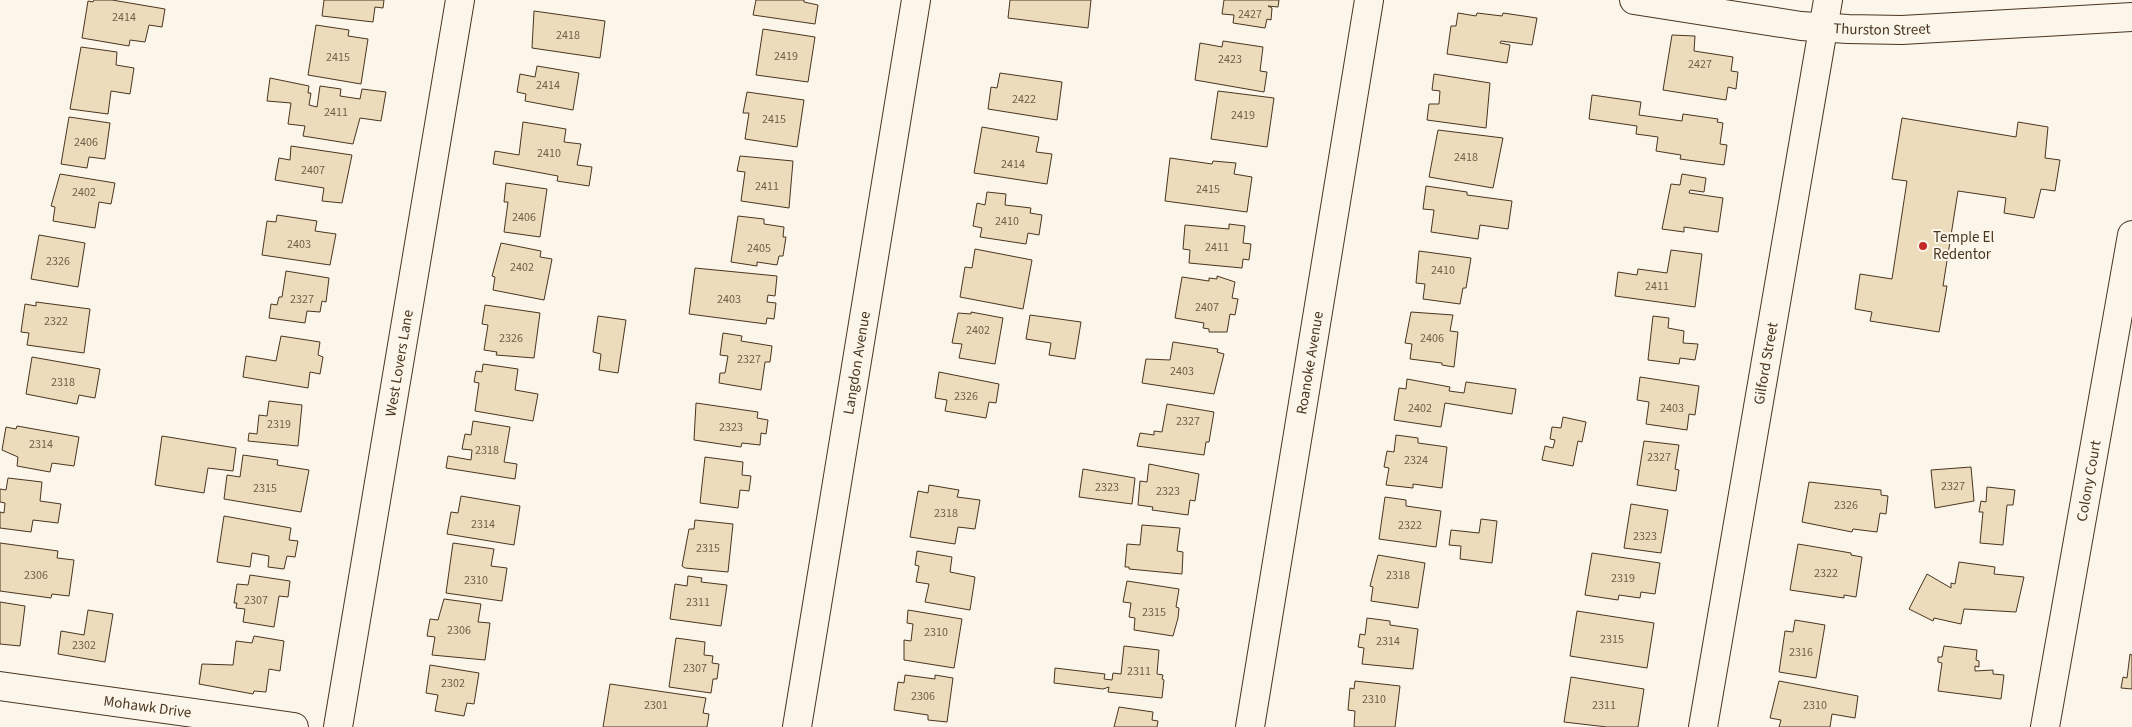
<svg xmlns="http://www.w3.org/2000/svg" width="2132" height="727" font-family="'Source Sans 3',sans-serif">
  <rect width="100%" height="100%" fill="#fbf6e9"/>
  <path fill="#ecdcbc" stroke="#4a3520" d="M94,0H112L165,9L162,27L149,25L145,42L130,40L129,46L82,38L88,1L93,2Z
    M324,0H384L383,8L375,7L373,22L322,16Z
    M756,0H804V2L818,5L815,24L753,15Z
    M1010,0H1091L1088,28L1008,18Z
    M1224,0H1279L1278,7L1268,6L1272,8L1271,20L1267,19L1265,28L1233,23L1234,15L1222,14Z
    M534,11L605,21L600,58L532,48Z
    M1458,13L1476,16L1477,13L1502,16L1503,13L1537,18L1532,45L1501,41L1500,43L1510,45L1507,63L1447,54L1451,26H1456Z
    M316,25L349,30L348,36L368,39L361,84L308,75Z
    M763,29L815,37L808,82L756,75Z
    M1672,35L1695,36L1694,51L1733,57L1731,71L1738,72L1736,89L1728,87L1726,100L1663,90Z
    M1223,41L1263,47L1260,71L1267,72L1264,92L1195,80L1200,43L1222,47Z
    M81,47L117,52L116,65L134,68L130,94L111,91L108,114L70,109Z
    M537,66L579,73L573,110L525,101L526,94L517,92L520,74L535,77Z
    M1000,73L1062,82L1057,120L988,109L991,87L997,88Z
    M1434,74L1490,83L1486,128L1427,120L1429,104H1439L1440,91L1432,90Z
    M270,78L309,86L308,93H311L309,105L317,107L320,86L341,89L340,96L360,99L362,89L386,92L381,121L360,118L353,144L303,136L305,126L288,124L291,103L267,101Z
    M1218,91L1274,98L1267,147L1211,139Z
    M747,92L804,100L797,147L745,139L749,113H743Z
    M1592,95L1641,102L1639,115L1682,121L1683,114L1718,119L1717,122L1723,123L1720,144L1727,145L1724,165L1680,159L1681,155L1656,151L1658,137L1636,134L1637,126L1589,119Z
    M69,117L110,123L105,159L89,157L87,168L61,164Z
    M1902,118L2016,137L2018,122L2048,127L2045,158L2060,160L2055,191L2041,189L2034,218L2004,213L2006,198L1958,191L1943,286H1947L1939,332L1870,321L1872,312L1855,309L1860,274L1892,279L1907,181L1892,179Z
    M523,122L566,129L564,142L581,144L577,165L592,167L589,186L557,181L558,176L493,164L495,151L519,155Z
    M982,127L1039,137L1036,152L1052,154L1047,184L974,173Z
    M1438,130L1503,138L1493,188L1429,177Z
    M291,146L352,155L342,203L322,201L324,188L275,180L279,158L290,160Z
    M740,156L793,161L789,208L741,201L745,172L737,171Z
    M1170,158L1212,164L1213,161L1236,163L1234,174L1252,177L1247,212L1165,201Z
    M60,174L115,183L111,204L99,202L95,228L53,221L55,207L51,206Z
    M1682,174L1706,178L1704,192L1690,190L1689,193L1723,198L1718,232L1684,227V232L1662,229L1671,184L1680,185Z
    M506,183L547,189L540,237L504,232L508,202H504Z
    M1426,186L1467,192V195L1512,201L1508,229L1480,225L1478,239L1431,232L1434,210L1423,209Z
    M987,192L1006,194L1005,205L1031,208L1030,213L1042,215L1039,235L1028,233L1026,244L980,237L982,228L973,226L977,203L985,205Z
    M277,215L317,221L315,231L336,234L330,265L262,255L267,221L276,222Z
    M738,216L764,219V224L784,227L783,237H786L783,256H779L777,265L757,262V266L731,262Z
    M1229,224L1245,226L1243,243L1251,244L1249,260L1243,259L1242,268L1189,263L1190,250L1183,249L1185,225L1229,229Z
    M39,235L85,243L78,287L31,279Z
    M501,243L541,251L540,257L552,259L544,300L493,290L495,277L492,276Z
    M975,249L1032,260L1023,309L960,297L965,267L972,268Z
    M1671,250L1702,254L1695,307L1615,296L1618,272L1637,275L1638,269L1667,273Z
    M1419,251L1471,258L1466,288H1463L1460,304L1423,299L1425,284L1416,283Z
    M695,268L777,276L775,296L768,295L767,302L776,303L774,319L767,318L766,324L689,314Z
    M286,271L329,278L326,302L322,301L320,312L307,311L305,323L269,318L271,304L277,305L279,297H282Z
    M1217,276L1235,282L1232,298L1238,299L1235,315L1230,314L1227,332H1209V329L1203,328L1204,323L1175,318L1182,277L1209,281V278L1217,279Z
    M36,302L90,309L84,353L27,345L29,333L21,332L25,304L36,306Z
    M485,305L540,313L534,358L496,355L497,352L484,350L488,325L482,324Z
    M971,312L1003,318L995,364L959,358L962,344L952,343L958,313L971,314Z
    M1411,312L1453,315L1450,331L1458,332L1454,367L1442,365V363L1410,359L1412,344L1405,343Z
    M1030,315L1081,322L1075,359L1049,355L1051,343L1026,339Z
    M598,316L626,320L618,373L599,370L601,354L593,352Z
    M1653,316L1669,318L1668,328L1684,331L1683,343L1698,344L1695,360L1680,358L1679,364L1648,360Z
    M723,333L742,336L741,341L772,346L770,362H765L761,390L719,383L720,373H725L728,356L720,355Z
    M281,336L320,342L318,355L323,357L320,374L310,372L308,388L243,377L246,356L276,361Z
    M1173,342L1218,349L1217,352L1224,354L1214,394L1142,383L1146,359L1170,360Z
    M32,357L100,369L95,398L79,395L77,404L26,394Z
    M483,364L518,369L515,390L538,394L533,421L475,411L479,383L474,382L476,371L482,372Z
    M939,372L999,384L996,403L989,402L986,418L945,411L947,400L935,398Z
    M1640,377L1699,386L1695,415L1689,414L1687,430L1646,424L1649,402L1637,400Z
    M1407,379L1450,387L1449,391L1464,393L1466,382L1516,389L1512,414L1445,403L1441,427L1394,420L1399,388L1406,389Z
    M269,401L302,405L298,446L248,441L249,433L257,434L259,415L267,416Z
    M696,403L758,412L757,418L768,420L766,434L761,433L760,445L742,443L741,447L694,440Z
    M1167,404L1214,412L1209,442H1206L1204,455L1137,446L1140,433L1154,435V431L1162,432Z
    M1563,417L1586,422L1582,442L1578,441L1573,466L1542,460L1545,446L1553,448L1555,440L1550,439L1552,427L1561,428Z
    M473,421L510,427L504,462L517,464L515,479L446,468L448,456L471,460L472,450L462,449L465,434L471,435Z
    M17,426L79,437L74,466L52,463L50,472L17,466L18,457L2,450L6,427L16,429Z
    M1396,435L1418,438V443L1447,447L1442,488L1413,484V488L1386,485L1389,468L1384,467L1387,451L1394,452Z
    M162,436L236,448L233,471L208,468L204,493L155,485Z
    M1644,441L1679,445L1675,469L1679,470L1676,491L1637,485Z
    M243,455L278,460L277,465L309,470L301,512L224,499L227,475L240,477Z
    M705,457L743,462L742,475L751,476L749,491L740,490L738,508L700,503Z
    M1149,464L1199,474L1195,501L1190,500L1188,515L1152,510L1153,507L1138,505L1140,481L1147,482Z
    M1971,467L1974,501L1935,508L1931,470Z
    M1083,469L1135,478L1132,504L1079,497Z
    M8,478L42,482L40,501L61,504L58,523L33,520L31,532L0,528V512L4,513L5,503L0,502V489L6,490Z
    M1809,482L1881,490V495L1888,496L1886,514L1880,513L1877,532L1853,529L1852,532L1802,522Z
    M929,485L959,490L957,497L980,500L975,529L958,527L955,544L910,537L918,491L928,493Z
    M1987,487L2015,490L2013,505H2007L2003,545L1980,543L1983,512H1979L1981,501L1986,502Z
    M461,496L520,506L514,545L447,534L451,512L458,513Z
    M1385,497L1406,500V506L1441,511L1436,547L1379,539Z
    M1631,504L1668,510L1661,553L1624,548Z
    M224,516L291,528L289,540L298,541L295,557L287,556L284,569L268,567L269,556L252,553L250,567L217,562Z
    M1481,519L1497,521L1492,563L1460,559L1461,546L1449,545L1451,530L1479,533Z
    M695,520L733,524L728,572L685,568L682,566L689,529H694Z
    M1142,525L1180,528L1177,551L1183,552L1182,574L1129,569V567H1125L1127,544L1140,545Z
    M0,543L58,551L57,558L74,560L69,596L52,594L51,598L0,591Z
    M453,543L494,549L491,566L507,568L502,601L446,593Z
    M1798,544L1851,553V555L1862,557L1856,597L1844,595V598L1790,590Z
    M917,551L952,557L950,572L975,577L970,610L925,602L929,584L916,582L919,566L915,565Z
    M1592,553L1660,563L1655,594L1641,592L1640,598L1619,595L1618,600L1585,595Z
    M1378,555L1425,563L1418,608L1371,601L1373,587L1370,586Z
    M1959,562L1995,567L1994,574L2024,577L2016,612L1964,609L1961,624L1934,618L1933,621L1909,609L1927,574L1951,588V583L1955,584Z
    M250,575L290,581L288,597L279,596L274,627L243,622L245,609L236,608L237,603H234L237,584L248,585Z
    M688,576L702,578L701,582L727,585L721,626L670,619L675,584L687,586Z
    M1127,581L1179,589L1176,607L1179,608L1178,618L1173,636L1134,630L1135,618L1129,617L1131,603L1123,602Z
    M444,599L481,604L478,622L490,623L485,660L432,655L435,637L427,636L430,619L438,620Z
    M0,602L25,606L20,646L0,644Z
    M88,610L113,614L105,662L58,654L61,631L84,635Z
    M908,610L962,619L954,668L904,660V640L911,641L913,624L907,623Z
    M1577,611L1654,623L1647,668L1570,656Z
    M1367,618L1390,621V625L1418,629L1413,669L1362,664L1364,648L1358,647L1360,634L1365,635Z
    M1795,620L1825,625L1816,678L1779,672L1785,631L1793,632Z
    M254,636L284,641L280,671L269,669L266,692L254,691L253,694L199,684L202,664L233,665L236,641L252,643Z
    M676,638L705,642L704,655L713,656L712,663L719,664L717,679H713L711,693L669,687Z
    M1124,646L1159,650L1157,674L1163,675L1162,679L1164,680L1162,698L1108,692L1109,687L1103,689L1054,683L1055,668L1105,674L1104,679L1112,680L1113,673L1121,674Z
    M1944,646L1977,650L1976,660L1979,661V667L1975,666V671L1993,670V674L2004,675L2001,699L1938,691L1942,663L1938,662V657H1942Z
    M2130,654L2132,655V689L2121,688L2123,677L2127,678Z
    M430,665L479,673L474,704L467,703L464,716L435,711L438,695L426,693Z
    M905,675L935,679V675L953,678L947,722L928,720V715L894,710L898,682L904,683Z
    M1571,677L1644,689L1638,727H1607L1564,722Z
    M1355,681L1400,686L1395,727H1354L1355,711L1348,710L1350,688L1354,689Z
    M1779,681L1858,696L1855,718L1832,714L1830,727H1779L1781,720L1770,718Z
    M610,684L706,698L703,713L709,714L707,727H603Z
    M1119,707L1153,712L1152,720L1158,721L1157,727H1114Z"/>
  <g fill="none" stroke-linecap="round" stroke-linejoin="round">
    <defs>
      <g id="minor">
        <path id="s1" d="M1634,0L1801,26L1848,29L1902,30L2132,17"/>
        <path id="s2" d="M0,686L294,727"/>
        <path id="s3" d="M338,727L460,0"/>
        <path id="s4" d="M797,727L916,0"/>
        <path id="s5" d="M1250,727L1369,0"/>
        <path id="s6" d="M1703,727L1828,0"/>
        <path id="s7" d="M2045,727L2132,235"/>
      </g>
    </defs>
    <use href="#minor" stroke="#4a3520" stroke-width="30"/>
    <use href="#minor" stroke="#fbf6e9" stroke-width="28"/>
  </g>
  <circle fill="#c62828" stroke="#fbf6e9" stroke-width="2" cx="1923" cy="246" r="5"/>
  <g text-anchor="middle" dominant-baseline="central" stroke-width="4" stroke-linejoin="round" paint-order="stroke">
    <g font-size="12" fill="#725f47">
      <text x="1250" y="14">2427</text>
      <text x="124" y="17">2414</text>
      <text x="568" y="35">2418</text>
      <text x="786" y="56">2419</text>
      <text x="338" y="57">2415</text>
      <text x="1230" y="59">2423</text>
      <text x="1700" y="64">2427</text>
      <text x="548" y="85">2414</text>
      <text x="1024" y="99">2422</text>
      <text x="336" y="112">2411</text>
      <text x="1243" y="115">2419</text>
      <text x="774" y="119">2415</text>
      <text x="86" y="142">2406</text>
      <text x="549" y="153">2410</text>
      <text x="1466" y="157">2418</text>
      <text x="1013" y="164">2414</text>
      <text x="313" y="170">2407</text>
      <text x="767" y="186">2411</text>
      <text x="1208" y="189">2415</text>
      <text x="84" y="192">2402</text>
      <text x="524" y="217">2406</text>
      <text x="1007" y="221">2410</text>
      <text x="299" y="244">2403</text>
      <text x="1217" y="247">2411</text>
      <text x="759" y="248">2405</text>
      <text x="58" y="261">2326</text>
      <text x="522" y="267">2402</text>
      <text x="1443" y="270">2410</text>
      <text x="1657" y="286">2411</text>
      <text x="302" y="299">2327</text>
      <text x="729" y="299">2403</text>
      <text x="1207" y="307">2407</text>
      <text x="56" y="321">2322</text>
      <text x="978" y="330">2402</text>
      <text x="511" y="338">2326</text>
      <text x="1432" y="338">2406</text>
      <text x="749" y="359">2327</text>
      <text x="1182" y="371">2403</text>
      <text x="63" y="382">2318</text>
      <text x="966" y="396">2326</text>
      <text x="1420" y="408">2402</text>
      <text x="1672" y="408">2403</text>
      <text x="1188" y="421">2327</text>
      <text x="279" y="424">2319</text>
      <text x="731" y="427">2323</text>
      <text x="41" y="444">2314</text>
      <text x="487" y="450">2318</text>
      <text x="1659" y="457">2327</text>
      <text x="1416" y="460">2324</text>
      <text x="1953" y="486">2327</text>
      <text x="1107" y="487">2323</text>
      <text x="265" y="488">2315</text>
      <text x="1168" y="491">2323</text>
      <text x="1846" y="505">2326</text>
      <text x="946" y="513">2318</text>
      <text x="483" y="524">2314</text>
      <text x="1410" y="525">2322</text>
      <text x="1645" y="536">2323</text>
      <text x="708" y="548">2315</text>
      <text x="1826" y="573">2322</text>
      <text x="36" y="575">2306</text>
      <text x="1398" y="575">2318</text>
      <text x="1623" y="578">2319</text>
      <text x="476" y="580">2310</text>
      <text x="256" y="600">2307</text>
      <text x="698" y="602">2311</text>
      <text x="1154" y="612">2315</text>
      <text x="459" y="630">2306</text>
      <text x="936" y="632">2310</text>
      <text x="1612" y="639">2315</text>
      <text x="1388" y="641">2314</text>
      <text x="84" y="645">2302</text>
      <text x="1801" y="652">2316</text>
      <text x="695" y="668">2307</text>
      <text x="1139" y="671">2311</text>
      <text x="453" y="683">2302</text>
      <text x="923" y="696">2306</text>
      <text x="1374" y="699">2310</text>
      <text x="656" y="705">2301</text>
      <text x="1604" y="705">2311</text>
      <text x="1815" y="705">2310</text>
    </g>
    <g font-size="15" fill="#4a3520" stroke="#fbf6e9">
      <text stroke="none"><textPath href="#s1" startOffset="250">Thurston Street</textPath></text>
      <text stroke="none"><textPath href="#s6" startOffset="369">Gilford Street</textPath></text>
      <text stroke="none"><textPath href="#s3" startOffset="369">West Lovers Lane</textPath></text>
      <text stroke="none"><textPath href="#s4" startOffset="369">Langdon Avenue</textPath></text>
      <text stroke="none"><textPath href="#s5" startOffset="369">Roanoke Avenue</textPath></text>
      <text stroke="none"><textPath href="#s7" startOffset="250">Colony Court</textPath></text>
      <text stroke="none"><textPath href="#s2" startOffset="149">Mohawk Drive</textPath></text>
    </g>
    <g font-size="15" fill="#4a3520" stroke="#fbf6e9" text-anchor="start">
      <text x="1933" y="237">Temple El<tspan x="1933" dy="17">Redentor</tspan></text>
    </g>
  </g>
</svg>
